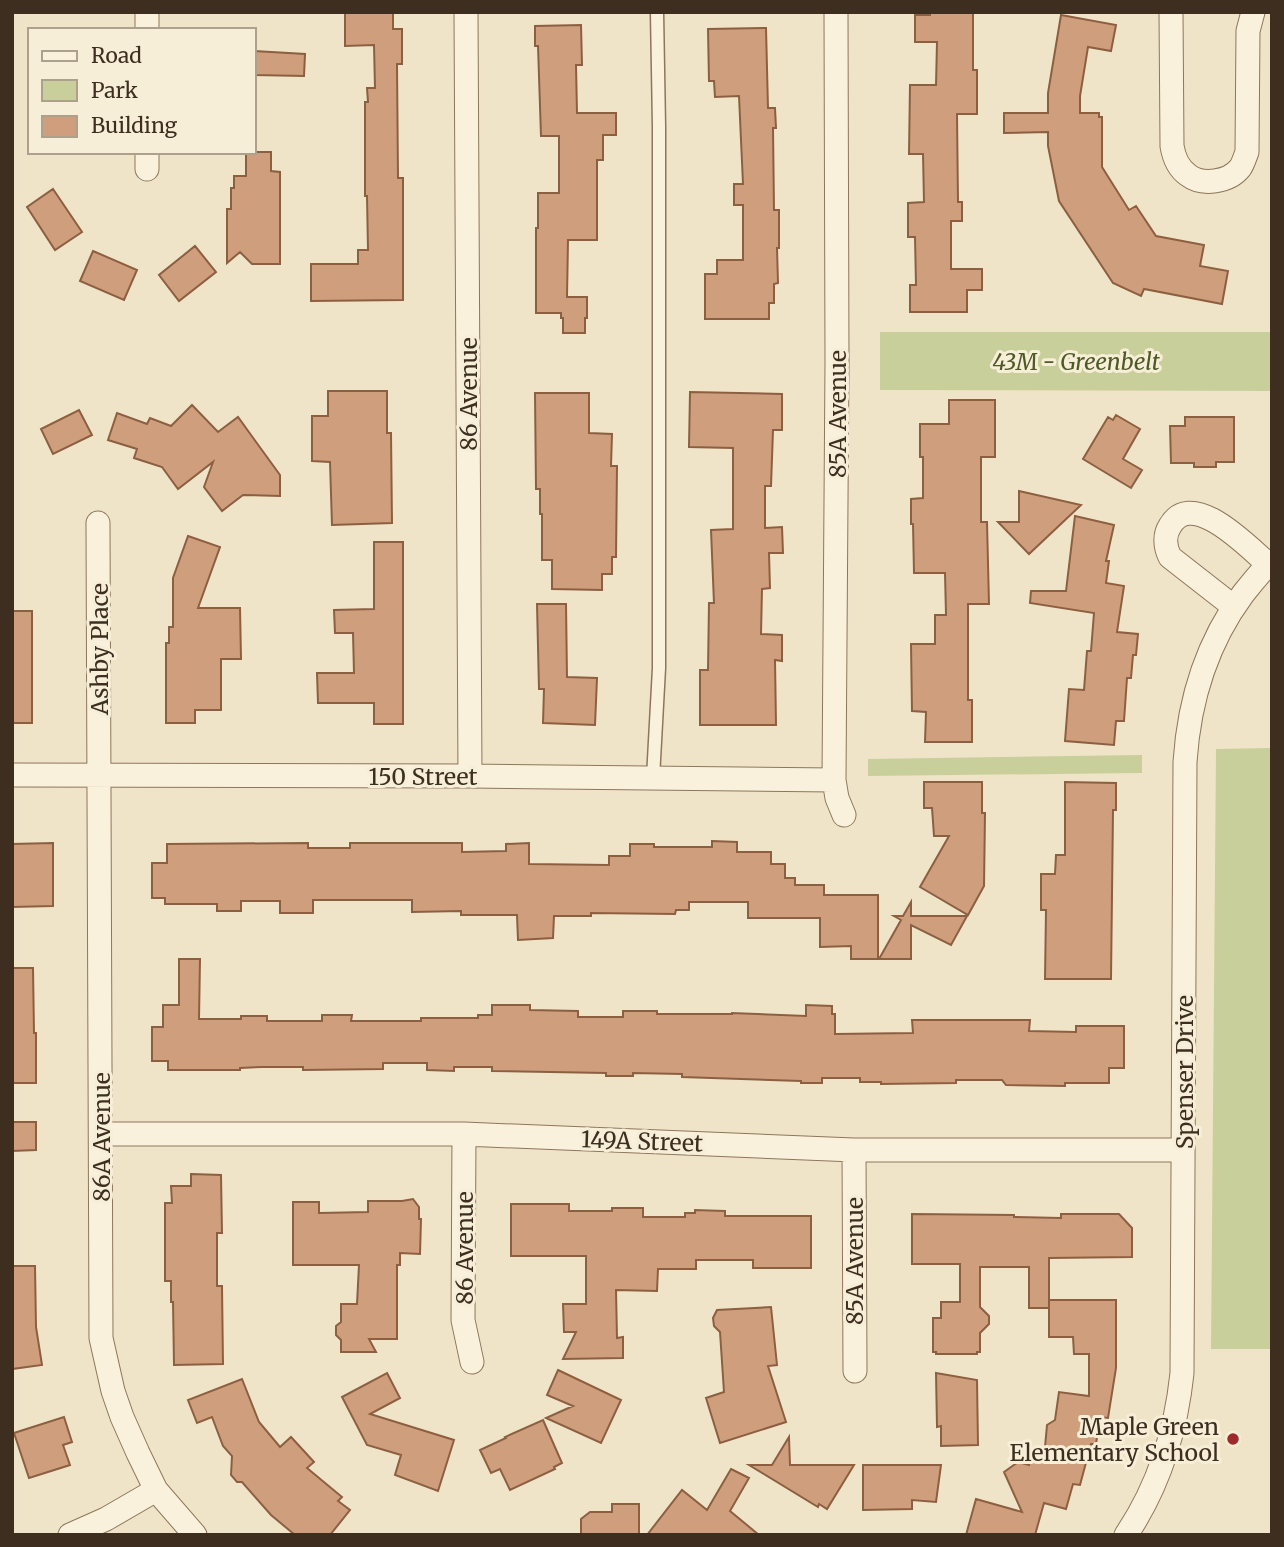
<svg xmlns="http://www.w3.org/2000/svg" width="1284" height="1547" font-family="Merriweather,serif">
  <rect width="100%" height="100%" fill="#f0e4c8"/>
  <path fill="#c9cf9b" d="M880,332H1272V391L880,390Z
    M1272,748V1349H1211L1216,749Z
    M1142,755V773L868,776V759Z"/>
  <path fill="#cf9f7d" stroke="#8d5f41" stroke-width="2" d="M345,12H393V29H402V64H397L398,178H403V300L311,301V264H358V250H368L367,196H365V102H368L367,88H375L374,45L345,46Z
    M930,12H973V70H977V114H957L958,202H962V221H951V269H982V290H967V312H910V285H916L915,237H908V203L924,202L923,154H909L910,85H936L937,42H915V15H930Z
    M1061,15L1116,25L1111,51L1088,47L1080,96V113H1099V117H1102V167L1129,210L1136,206L1156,236L1204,245L1200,266L1228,271L1222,304L1144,289L1141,296L1113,283L1059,201L1048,146V132L1004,133V113H1048V93Z
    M581,25L582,65H576L577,113H616V135H603V160H597V240H568L567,297H587V318H585V333H563V318H561V313H536V228H538V193H559V136H541L538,46H535V26Z
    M766,28L768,108H775L776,128H773L774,210H779V248H777L778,283L774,284V303H769V319H705V274H717V260H743V205H734V184H743L739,96L715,97L714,81H709L708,29Z
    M254,51L305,54L304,76L254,75Z
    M246,152H271V171L280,172V264H252L240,252L227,263V209H231V188H234V176H246Z
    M53,189L82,232L55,250L27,207Z
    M195,246L216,272L179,301L159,275Z
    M93,251L137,270L124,300L80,281Z
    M328,391H387V433H391L392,523L332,525L330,462L312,461V416H328Z
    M690,392L782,394V430H773L771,486H765V528L782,527L783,553H769L770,588L762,589L761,634L782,635V661L775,660L776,725H700V670H708L709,603H714L711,530L733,529V448L689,447Z
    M535,393H589V433L612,434L611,466H617L616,557H612V574H602V590L552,589V560H542V514H540V489H536Z
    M949,400H995V457H981V522H987L989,604H968V700H972V742H925L926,712L912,711L911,644H935V615H946L945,573H914L913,524H911V499L923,498V457H920V424H949Z
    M192,405L218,432L238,417L280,475V496L243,495L222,511L204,487L213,462L178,489L162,467L134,458L137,449L108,440L117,413L147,424L150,418L171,426Z
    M79,410L92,435L53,454L41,429Z
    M1116,415L1140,429L1123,459L1142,470L1131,488L1083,459L1108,417L1113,420Z
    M1185,417H1234V462H1216V467H1194V463H1171L1170,426H1185Z
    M1019,491L1081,505L1029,554L998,522H1019Z
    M1075,516L1114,525L1106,561H1109L1106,583L1124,586L1117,632L1138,634L1136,655H1133L1131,678H1127L1124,721H1116L1114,745L1065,741L1069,689L1084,690L1087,651H1091L1094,613L1030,603L1031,591H1066Z
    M188,536L220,547L198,608H240L241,659H221V710H195V723H166V643H169V627H173V578Z
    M374,542H403V724H374V703H318L317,673H354L353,633H335L334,610L374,609Z
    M537,604H566L567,677L597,678L595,725L543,723L544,689H539Z
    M12,611H32V723H12Z
    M924,782H982V813H985L984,886L968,915L920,887L949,836H934L932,808H924Z
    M1065,782L1116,783V810H1113L1111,979H1045L1046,910H1041V874H1055L1056,855H1065Z
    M712,841L737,842V852H771V864H785V878H795V885H824V895H878V959H851V946L820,947V918H748V902H689V910H676L675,914L591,913V916H554L553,938L518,940L517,915H461V911L412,912V900H313V913H280V901H241V911H217V904H165V898H152V863H167V844L308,843V848H350V843H462V852L506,851V844L529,843V864L609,865V856H630V844H654V847H712Z
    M53,843V906L12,907V844Z
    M911,902V916H967L951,945L911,925V959H879L901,920L894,916H903Z
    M179,959H200L199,1019H241V1016H267V1021H322V1015H352L351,1021H421V1018H478V1015H492V1005H530V1010L578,1011V1017H623V1011H657V1014H732V1013L806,1016V1005L832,1006V1014H835V1034L913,1033L912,1020H1030L1029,1031L1076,1032V1026H1124V1068H1109V1083H1065V1086L1006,1085L1002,1080H956V1083L881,1084V1082H860V1078H822V1083H801V1081L682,1077V1074L633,1073V1076H606V1073L492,1071V1067H454V1071L427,1070V1063H383V1069L303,1070V1067H262L240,1068V1070H168V1061H152V1027H163V1005H179Z
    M12,968H33L34,1033H36V1083H12Z
    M12,1122H36V1150L12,1151Z
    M191,1174L221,1175L222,1233H217V1286H222L223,1364L174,1365L173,1302H171V1281H165V1203H172L171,1186H191Z
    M413,1199L419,1207V1219H421L420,1254L400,1253V1265H397V1339H369L376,1352H341V1340L336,1335V1326L341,1322V1304H357L359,1265H293V1202H319V1213L368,1212V1201H402Z
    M511,1204H569V1211H612V1208H643V1217H685V1213H695V1210L725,1211V1216H811V1268H753V1260H696V1269H658L657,1291L616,1290L617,1338L623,1337V1358L563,1359L576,1332H564L563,1304H586V1256H511Z
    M912,1214L1014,1215V1217L1061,1218V1214H1119L1132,1228V1257L1049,1258V1308H1029V1267H980V1307L989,1316V1324L980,1333V1352H977V1354H936V1352H933V1318H941V1302H960V1264H912Z
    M12,1266H35L36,1327L42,1365L12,1369Z
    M1049,1300H1116V1368L1108,1418L1100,1417L1096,1444H1091L1080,1485L1073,1484L1066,1509L1044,1503L1035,1535H966L976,1499L1022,1512L1004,1472L1018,1462L1029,1465L1030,1460L1035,1461L1037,1456L1044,1458L1047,1425L1055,1420L1059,1392L1089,1396V1354H1074L1073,1337H1049Z
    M771,1307L777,1365L768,1366L786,1422L720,1443L706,1398L724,1392L720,1332L714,1326L713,1318L717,1310Z
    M558,1370L621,1400L601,1443L546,1418L573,1406L547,1395Z
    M387,1373L400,1398L370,1414L454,1440L438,1491L395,1475L401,1455L367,1445L342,1397Z
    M936,1373L977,1380L978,1445L941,1446V1426L937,1427Z
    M242,1379L259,1422L280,1447L291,1437L314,1462L307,1468L342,1497L338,1501L350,1510L330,1535H295L271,1515L242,1482H237L231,1475L232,1456L223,1446L212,1417L197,1423L188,1400Z
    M64,1417L72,1442L63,1445L70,1465L29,1478L14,1433Z
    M543,1420L562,1463L554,1467L555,1469L510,1490L500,1469L491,1473L480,1450L506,1438L505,1437Z
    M789,1437L790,1465H854L827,1509L819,1504L818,1507L749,1465H772Z
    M863,1465H941L936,1502L912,1500V1509L863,1510Z
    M731,1469L749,1478L730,1511L759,1535H647L682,1490L707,1510Z
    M612,1504H639V1535H581V1519L590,1512H612Z"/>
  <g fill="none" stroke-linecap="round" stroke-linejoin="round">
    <defs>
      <path id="service" d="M653,778L659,668V127L657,12"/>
      <path id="minor" d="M147,12V30
        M466,12L470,776
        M836,12L837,362L834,780L837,798L844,815
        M1171,12L1172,146C1174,158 1178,168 1188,175C1202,186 1229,182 1240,168C1243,164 1245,157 1247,152L1248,31L1253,12
        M147,152V169
        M98,523L101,1338L113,1391L122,1417L138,1453L156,1490L195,1535
        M1234,607L1170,557C1165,547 1164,535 1170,526C1192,487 1249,548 1268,564
        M12,775L470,776L834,780
        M101,1134H464L854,1150H1183
        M464,1134L463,1320L472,1362
        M854,1150L855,1371
        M70,1535L106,1519L156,1490
        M1126,1535C1159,1486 1176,1431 1182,1373L1185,762C1189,701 1206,644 1243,594C1252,583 1261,571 1272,561"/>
    </defs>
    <use href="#service" stroke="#8d765c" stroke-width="15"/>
    <use href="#minor" stroke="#8d765c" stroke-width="25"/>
    <use href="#service" stroke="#faf1dc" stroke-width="12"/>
    <use href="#minor" stroke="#faf1dc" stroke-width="23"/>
  </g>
  <circle fill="#9e2a2b" stroke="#f7eed8" stroke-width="2.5" cx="1233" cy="1439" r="7"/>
  <g text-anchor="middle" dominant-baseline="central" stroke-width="6" stroke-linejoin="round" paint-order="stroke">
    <g font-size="23" font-style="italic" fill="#4d5a26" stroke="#f7eed8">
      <text x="1076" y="361">43M - Greenbelt</text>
    </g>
    <g font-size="23" fill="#3d2e20" stroke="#f7eed8">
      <text transform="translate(468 394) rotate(-90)">86 Avenue</text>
      <text transform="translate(837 414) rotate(-90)">85A Avenue</text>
      <text transform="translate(99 649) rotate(-90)">Ashby Place</text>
      <text x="423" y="776">150 Street</text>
      <text transform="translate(1184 1072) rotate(-90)">Spenser Drive</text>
      <text transform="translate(101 1137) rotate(-90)">86A Avenue</text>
      <text transform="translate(642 1141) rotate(2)">149A Street</text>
      <text transform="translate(464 1248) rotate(-90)">86 Avenue</text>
      <text transform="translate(854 1261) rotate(-90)">85A Avenue</text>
    </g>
    <g font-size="23" fill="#3d2e20" stroke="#f7eed8" text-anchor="end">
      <text x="1219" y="1426">Maple Green<tspan x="1219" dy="26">Elementary School</tspan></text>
    </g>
  </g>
  <rect width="1284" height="1547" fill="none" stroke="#3d2e20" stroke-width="28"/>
  <rect x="28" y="28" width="228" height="126" fill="#f7eed8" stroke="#ada18e" stroke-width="2"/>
  <rect x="42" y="51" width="35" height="10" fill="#faf1dc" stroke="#ada18e" stroke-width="2"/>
  <text x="91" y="63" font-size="21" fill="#3d2e20">Road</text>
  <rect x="42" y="80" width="35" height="21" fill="#c9cf9b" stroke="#ada18e" stroke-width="2"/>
  <text x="91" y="98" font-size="21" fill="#3d2e20">Park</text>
  <rect x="42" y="116" width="35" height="21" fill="#cf9f7d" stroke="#ada18e" stroke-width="2"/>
  <text x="91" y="133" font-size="21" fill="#3d2e20">Building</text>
</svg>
